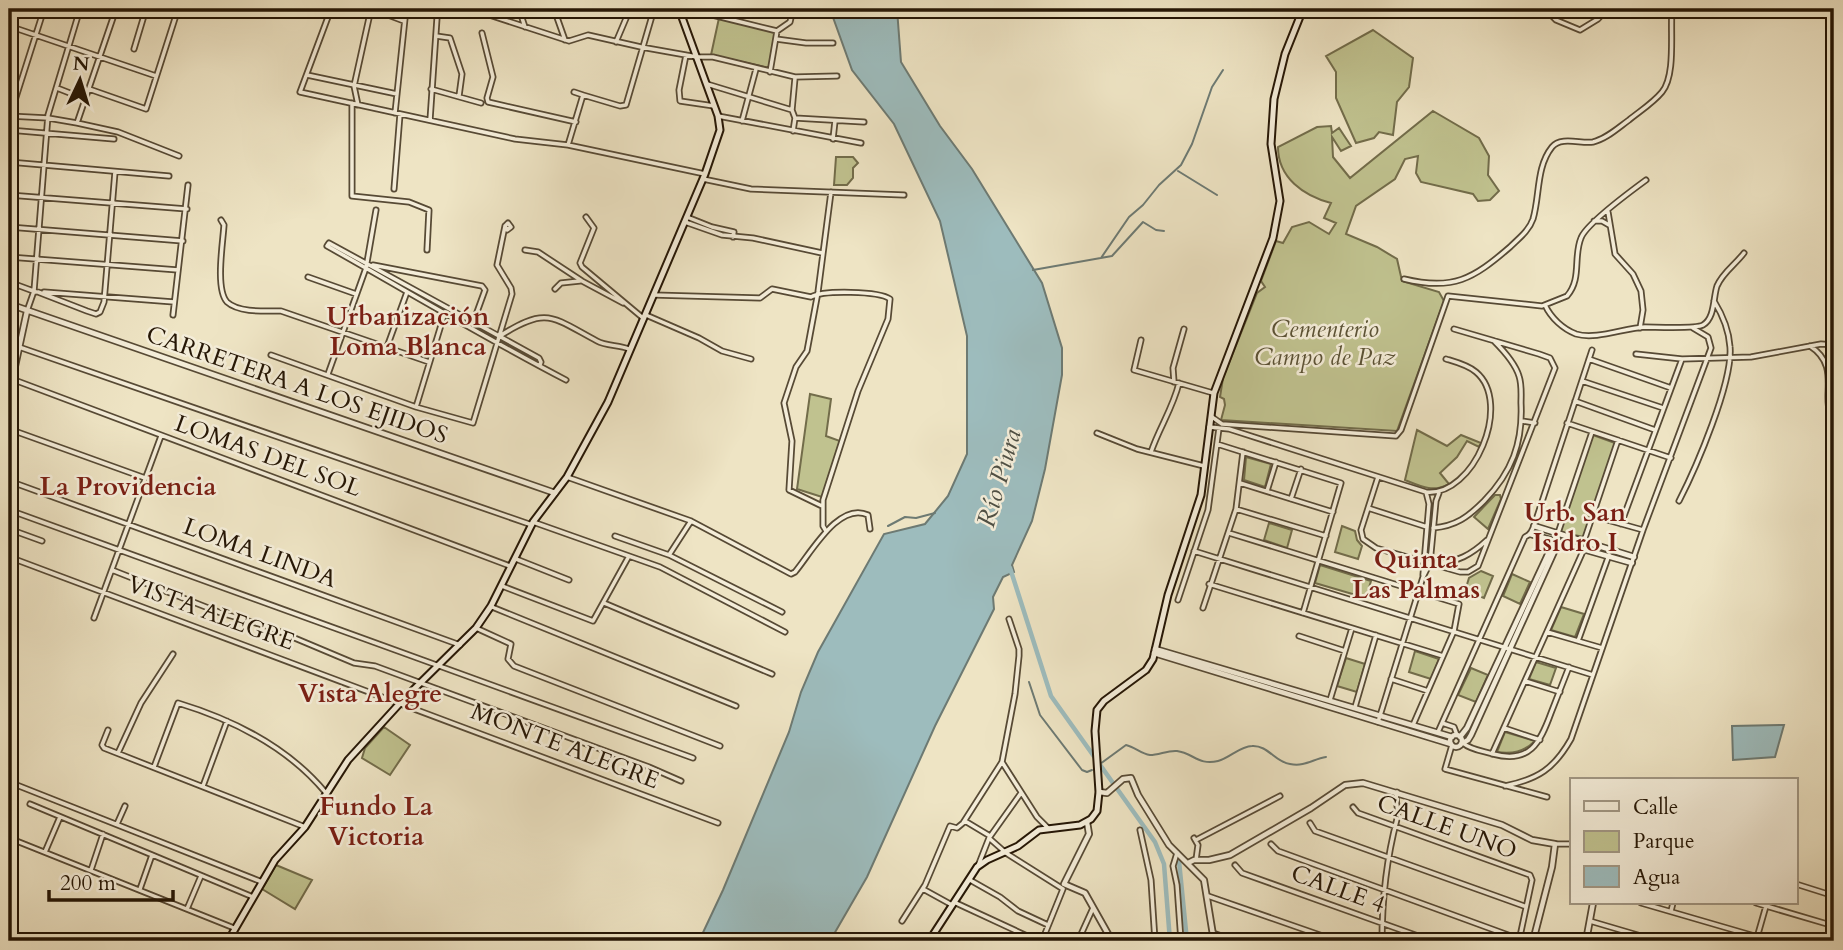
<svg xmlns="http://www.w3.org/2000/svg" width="1843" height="950" font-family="Cardo,serif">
  <rect width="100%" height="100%" fill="#eee4c4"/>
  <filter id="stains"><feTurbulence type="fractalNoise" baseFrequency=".00286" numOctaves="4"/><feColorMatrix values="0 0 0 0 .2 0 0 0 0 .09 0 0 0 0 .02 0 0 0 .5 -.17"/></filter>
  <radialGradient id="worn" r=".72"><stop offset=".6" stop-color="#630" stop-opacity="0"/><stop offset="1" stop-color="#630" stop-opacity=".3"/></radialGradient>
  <path fill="#c0c28f" stroke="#726c4a" stroke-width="2" d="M719,18L775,32L769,68L711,55Z
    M1373,30L1413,58L1409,87L1397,102L1393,135L1379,132L1374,138L1356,143L1336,98V72L1326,56Z
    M1433,111L1479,138L1489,156L1488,175L1499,191L1490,200L1478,201L1473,194L1421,182L1416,173L1418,156L1405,159L1395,179L1356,206L1346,234L1377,247L1397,259L1402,281L1439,292L1444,301L1397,431L1221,420L1225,405L1224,399L1220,397L1223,378L1257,293L1265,287L1261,281L1276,241L1283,243L1292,227L1309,222L1329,234L1336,223L1324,218L1331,203C1304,196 1278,178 1278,147L1317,127L1331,126L1332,133L1339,128L1351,146L1341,151L1332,137L1333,157L1350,178Z
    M836,157H853L858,163L853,168V178L847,185H834Z
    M810,394L831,399L826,436L840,441L822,497L797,489Z
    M1417,430L1447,446L1461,435L1481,443L1479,447L1467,441L1457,457L1440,473L1449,484C1433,493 1420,486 1405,480Z
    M1593,435L1615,443L1584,537L1559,532Z
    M1246,457L1271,464L1265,487L1244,480Z
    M1495,495H1500L1501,499L1488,529L1474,517Z
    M1269,523L1292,530L1287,548L1264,540Z
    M1342,526L1355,531L1357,540L1362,546L1358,559L1335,552Z
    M1320,565L1371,581L1366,598L1315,583Z
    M1481,571L1493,576L1484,598L1465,591L1469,578Z
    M1512,574L1530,582L1520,604L1503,596Z
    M1561,607L1584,614L1575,637L1551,630Z
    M1415,651L1439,659L1431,679L1409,672Z
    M1346,658L1365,664L1357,692L1337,686Z
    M1536,662L1556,668L1550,685L1529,679Z
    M1471,668L1488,675L1476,702L1458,695Z
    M384,727L410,745L390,775L362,758L365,748Z
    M1505,732L1535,741C1524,752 1512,754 1497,752Z
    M276,865L312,880L295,909L262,889Z"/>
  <path fill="#9dbcbd" stroke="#6d7a73" stroke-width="2" d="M830,9H897L901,62L940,126L972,169L1042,283L1062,348V375L1045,469L1032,521L1012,565L1014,572L1003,577L993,597L994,609L935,726L867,877L830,941H699L723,890L789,732L801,692L818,652L884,534L925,524L948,496L967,454V336L940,221L894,124L852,70Z
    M1784,725L1775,757L1733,760L1732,726Z"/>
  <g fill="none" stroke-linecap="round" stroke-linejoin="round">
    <path stroke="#6d7a73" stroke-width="2" d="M1178,171L1217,195
      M1101,258L1129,217L1143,205L1159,185L1181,165L1192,144L1212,87L1223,70
      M1033,270L1112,256L1143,222L1156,230L1164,231
      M888,526L905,517L916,518L935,513
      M1029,682L1040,715L1082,770L1087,772L1092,770
      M1100,764L1126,745C1135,747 1141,754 1150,755C1159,755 1168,750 1177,751C1193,753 1199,766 1218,761C1230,758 1240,746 1252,746C1268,745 1275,762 1290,764C1305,767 1313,759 1326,757"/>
    <path stroke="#9dbcbd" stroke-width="4.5" d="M1010,568L1051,696L1155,842L1164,864L1170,941
      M1179,861L1187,941"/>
    <defs>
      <path id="minor" d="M19,9L42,16
        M331,9L300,92L515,139L568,145L705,174
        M372,9L404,21
        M471,9L569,41L588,35L641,47L697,57H713L795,77L837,76
        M519,9L525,27
        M554,9L565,40
        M673,9L679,11L688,9L777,31
        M1551,15L1556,20L1580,30L1598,19L1607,9
        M9,26L156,76
        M482,33L493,77L487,98L488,102L576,122
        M436,36L450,38L462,74L459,96
        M776,39L806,43H833
        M616,42L630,9
        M134,49L146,9
        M686,55L679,90L680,101L714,106
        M770,72L777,31L790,22L793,9
        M307,75L397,94
        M707,84L792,110
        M57,88L85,99
        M89,89L146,109L178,9
        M431,89L481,103
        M583,95L620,106L626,105L654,9
        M352,103V196L409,202L429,210L427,250
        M358,105L354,86L371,9
        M395,113L406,9
        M9,116L48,118L77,123L116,9
        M10,116L44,9
        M718,116L861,143
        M795,118L864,122
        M430,120L437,18
        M742,121L756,69
        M77,123L118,132L179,156
        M9,130L114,139
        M793,131L795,118L792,110L795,78
        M833,139L835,121
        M568,145L583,95L574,92
        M9,162L169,176
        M703,179L751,189L904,195
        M394,189L400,114
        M9,195L187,209
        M1608,212L1615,254L1633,274L1641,291L1643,310L1640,328
        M586,217L594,228L580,263L582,267L643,318
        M687,217L712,227L734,232L733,237
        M221,220L224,225C223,242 215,289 227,302C239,313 266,311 281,311L429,362
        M1594,221H1602L1609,225
        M685,222L722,235L753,238L822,253
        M508,223L511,227L507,230L505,226Z
        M9,227L183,241
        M525,250L538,252L582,281L623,303
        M9,257L178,270
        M373,265L482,286L485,290L473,323
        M308,277L356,294
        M1404,279C1453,291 1473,279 1510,247C1518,239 1529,231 1533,219C1540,195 1536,167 1552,147C1561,136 1581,144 1593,142C1606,139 1618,128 1629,120C1640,111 1653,103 1662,92C1676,75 1670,32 1672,9
        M9,282L36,292
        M555,289L561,283L580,281
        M38,292L87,311L96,314L100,312L104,302L115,172
        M44,292L174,302
        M654,295L760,298L772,289L811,297C823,290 879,291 890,299L888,319L858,391L823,500V526L826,531
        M1545,305C1551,318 1563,329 1576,334C1596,340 1624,328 1645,327C1657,327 1696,329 1703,325C1715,318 1713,298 1717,286C1723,272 1735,265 1744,253
        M27,311L34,291L48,115L80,9
        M173,315L188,185
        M646,315L699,338L722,351L751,359
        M500,336C547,306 552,317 597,341C606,346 619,345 629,349
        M1141,340L1134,370L1213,393
        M1810,346C1843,367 1818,400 1834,419
        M19,347L532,525
        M387,347L407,292
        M1636,354L1682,359L1751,357L1821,344L1834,345
        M271,355L416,407L473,423L512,294L511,288L497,265L505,226
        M1589,359L1671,388
        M540,365L541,362L539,358L329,243L327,246C407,291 485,338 566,380
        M328,374L366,268L376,210
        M9,378L510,566
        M1582,381L1663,408
        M1174,382L1173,368L1184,329
        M1575,401L1655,430
        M416,407L445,312
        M1212,417L1222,424L1396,436L1401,430L1448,296L1542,306L1567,296C1582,279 1573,257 1581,238C1586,224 1631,191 1646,180
        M1522,421L1535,423
        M1567,423L1671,458
        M1209,427L1229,429L1426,492C1474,497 1513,403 1476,372C1468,365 1456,362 1446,359
        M9,429L145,478
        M1097,433L1137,449L1204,466
        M1217,444L1341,483L1303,613
        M1151,452C1159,428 1173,408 1179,383
        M567,477L691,521L791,574L795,572C811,553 839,501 868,515L870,529
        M1378,477L1361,530L1363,539L1376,548L1460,572H1468L1478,566L1555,368L1550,358L1539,354L1454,329
        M9,481L460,645
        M1240,483L1333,512
        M1267,491L1276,462
        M1291,499L1301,469
        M1679,501C1696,468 1733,382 1730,347C1729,330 1722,314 1714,301
        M822,506L789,490L792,441L784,403L796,367L807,351L818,292L831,192
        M1368,508L1427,527
        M1236,509L1326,536
        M9,510L693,758
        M1593,516L1643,530
        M533,522L660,567L785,632
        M1621,524L1682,359
        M1433,528C1456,526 1468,517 1484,501C1512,472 1523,443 1521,403C1521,395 1522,385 1519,376C1515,363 1504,351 1494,341
        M9,529L42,541
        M1229,533L1459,604L1454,631L1413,725
        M1558,533L1592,432
        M615,536L669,555L782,612
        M1584,541L1618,440
        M1194,551L1593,675
        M669,555L691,521
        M9,557L718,823
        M516,559L569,580
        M1435,563C1457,563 1472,554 1487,540
        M112,570L221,613L266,626L354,663L375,666L649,767L681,781
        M1423,575L1429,504L1426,492
        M1209,584L1443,656
        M502,586L593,621L629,556
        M1178,600L1208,510L1219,428
        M604,603L772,674
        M492,607L736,706
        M1203,608L1236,509L1243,452
        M94,618L161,436
        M476,628L511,644L508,659L514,666L720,746
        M1547,632L1602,648
        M1299,636L1345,651
        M1578,641L1609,555
        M1391,679L1428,691
        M1525,681L1560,692
        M1330,700L1352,628
        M1355,707L1376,635
        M1378,722L1423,577L1430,563L1436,501L1439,493
        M1442,723L1454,727L1457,735
        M1504,728L1540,740
        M108,730L102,745L104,748L305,827
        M1438,732L1525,537L1530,534L1534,526L1592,350
        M1463,743C1471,750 1483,751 1493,754C1530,764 1540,743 1551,713C1557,698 1563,682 1569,667
        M1452,745L1445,769L1547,797
        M118,753L141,703L173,654
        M1492,754L1584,549
        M1002,762L1037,817L1048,828
        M154,767L178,703C234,720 288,747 326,793
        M9,782L262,882
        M203,786L227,721
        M1505,786C1538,779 1554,769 1571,739L1643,530L1711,348L1708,337L1693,328
        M30,804L253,897
        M1353,807L1358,813L1530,875L1532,880L1519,941
        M965,821L990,836
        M1310,823L1315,831L1524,906
        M117,824L125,806
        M1140,830L1151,880L1155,941
        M9,838L234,928
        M989,838L1006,853L1063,889
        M1194,838L1198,845L1196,860
        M1196,840L1280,796
        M1271,844L1278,851L1519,939
        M1555,844H1572
        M45,852L60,817
        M1177,853L1173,866L1177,885L1181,941
        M1235,865L1242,873L1432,941
        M978,866L989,838L1021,793
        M91,870L103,834
        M970,880L1000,897L1018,911L1048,925
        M1796,884L1834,896
        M140,889L152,855
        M923,889L952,905
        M1208,896L1337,941
        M956,903L1038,941
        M1641,903L1758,937
        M1756,903L1834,926
        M187,909L201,876
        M1671,911L1673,903
        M902,921L925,885L950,826L957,828L963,823L1002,762L1015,694L1019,656V649L1009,619
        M1590,921L1658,941
        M1213,933L1236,941
        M1758,934L1783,941
        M1042,941L1063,889
        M1078,941L1093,908
        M1382,941C1382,901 1387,857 1397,819C1400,810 1394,802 1397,792
        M1756,941L1766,906"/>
      <path id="tertiary" d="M9,304L555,493
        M9,394L27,311
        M1534,526L1634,557
        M1530,534L1632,563
        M1155,649L1452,737
        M1154,653L1451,744
        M1450 741a6 6 0 1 1 12 0a6 6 0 1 1-12 0Z
        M1460,737L1467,728L1557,535L1558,543L1471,735L1468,740L1461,744
        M1099,792L1107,793L1123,779L1131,778L1138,795L1169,845L1204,880L1214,941
        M1087,822L1089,834L1064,884L1085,893L1112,941
        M1188,863L1194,860H1209L1230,855L1311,808L1345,785L1363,783L1502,825L1532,840L1555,844L1552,867L1533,941
        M1586,941L1593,903"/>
      <path id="secondary" d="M228,941L275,860L305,827L348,760L401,702L476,628L491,606L533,522L567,477L608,402L705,174L720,130L718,116L679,9
        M929,941L977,867L987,860L1018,846L1039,830L1080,825L1091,819L1097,811L1099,792L1095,731L1097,710L1104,701L1146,670L1153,659L1168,595L1201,495L1214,393L1273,238L1280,201L1271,144L1274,99L1285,54L1303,9"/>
    </defs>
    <use href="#minor" stroke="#574a35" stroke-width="7"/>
    <use href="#tertiary" stroke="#574a35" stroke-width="8"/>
    <use href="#secondary" stroke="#251605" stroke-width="9"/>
    <use href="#minor" stroke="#f4edd9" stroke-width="3.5"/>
    <use href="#tertiary" stroke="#f4edd9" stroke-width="4.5"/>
    <use href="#secondary" stroke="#f4edd9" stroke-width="5"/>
  </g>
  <g text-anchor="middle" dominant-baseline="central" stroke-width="5" stroke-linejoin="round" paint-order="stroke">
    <g font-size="24" font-style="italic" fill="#5b5235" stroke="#f4edd9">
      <text x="1325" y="329">Cementerio<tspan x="1325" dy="28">Campo de Paz</tspan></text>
    </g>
    <g font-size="24" fill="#251605" stroke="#f4edd9">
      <text transform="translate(297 385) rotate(19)">CARRETERA A LOS EJIDOS</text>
      <text transform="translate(268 456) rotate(20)">LOMAS DEL SOL</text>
      <text transform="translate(260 553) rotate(20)">LOMA LINDA</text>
      <text transform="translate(211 613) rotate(20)">VISTA ALEGRE</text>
      <text transform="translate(565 746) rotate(21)">MONTE ALEGRE</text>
      <text transform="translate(1447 827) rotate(20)">CALLE UNO</text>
      <text transform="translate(1338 889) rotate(20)">CALLE 4</text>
    </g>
    <g font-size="26" font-weight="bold" fill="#7a1f14" stroke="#f4edd9">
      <text x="408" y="316">Urbanización<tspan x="408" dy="30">Loma Blanca</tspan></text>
      <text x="128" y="486">La Providencia</text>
      <text x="1575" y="512">Urb. San<tspan x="1575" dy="30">Isidro I</tspan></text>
      <text x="1416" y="559">Quinta<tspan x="1416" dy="30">Las Palmas</tspan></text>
      <text x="370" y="693">Vista Alegre</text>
      <text x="376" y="806">Fundo La<tspan x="376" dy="30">Victoria</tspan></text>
    </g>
    <g font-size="26" font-style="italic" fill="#4f5045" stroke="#f4edd9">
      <text transform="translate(999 478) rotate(-74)">Río Piura</text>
    </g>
  </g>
  <rect width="1843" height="950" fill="none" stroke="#eee4c4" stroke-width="35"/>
  <rect x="10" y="10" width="1822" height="929" fill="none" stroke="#251605" stroke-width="3.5"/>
  <rect x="18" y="18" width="1808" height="915" fill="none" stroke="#251605" stroke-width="2"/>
  <rect x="1570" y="778" width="228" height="126" fill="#f4edd9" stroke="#a19784" stroke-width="2"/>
  <rect x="1584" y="801" width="35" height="10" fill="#f4edd9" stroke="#a19784" stroke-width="2"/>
  <text x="1633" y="814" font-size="21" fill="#251605">Calle</text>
  <rect x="1584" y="831" width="35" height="21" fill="#c0c28f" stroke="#a19784" stroke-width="2"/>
  <text x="1633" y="848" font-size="21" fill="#251605">Parque</text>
  <rect x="1584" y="866" width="35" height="21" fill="#9dbcbd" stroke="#a19784" stroke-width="2"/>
  <text x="1633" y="884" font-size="21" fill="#251605">Agua</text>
  <g transform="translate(80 80) rotate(4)" stroke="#f4edd9" stroke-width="5" paint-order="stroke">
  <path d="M0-5L12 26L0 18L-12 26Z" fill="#251605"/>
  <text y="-10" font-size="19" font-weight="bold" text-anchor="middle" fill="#251605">N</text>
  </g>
  <path d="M49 890v10h124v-10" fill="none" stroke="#251605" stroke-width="3.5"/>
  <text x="60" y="890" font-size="21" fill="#251605" stroke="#f4edd9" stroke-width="5" paint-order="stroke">200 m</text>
  <rect width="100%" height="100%" filter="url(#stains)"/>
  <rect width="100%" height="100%" fill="url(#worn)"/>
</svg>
